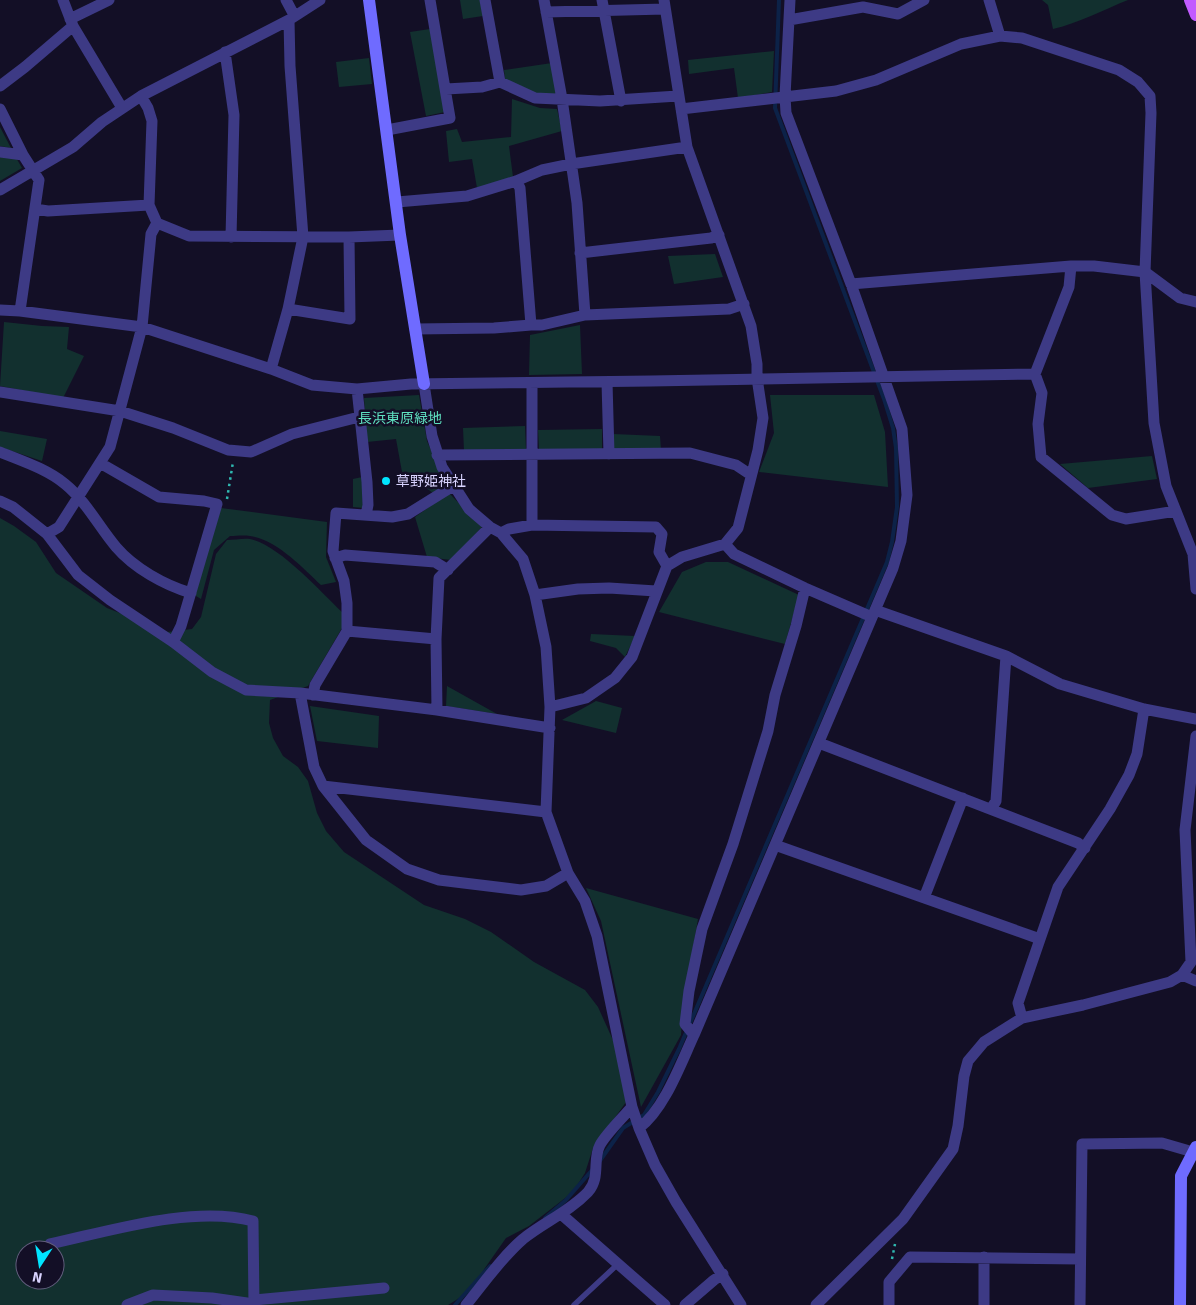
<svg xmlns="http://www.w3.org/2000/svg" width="1196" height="1305" font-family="Signika,'Noto Sans JP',sans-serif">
  <rect width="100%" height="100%" fill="#130f26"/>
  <path fill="#12302f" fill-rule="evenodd" d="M460,0H480L483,16L463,19Z
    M1042,0H1128C1103,10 1079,23 1053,29L1048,5Z
    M430,29L445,112L426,116L410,32Z
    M774,51L772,92L738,98L734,68L689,74L688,60Z
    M369,58L372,84L339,87L336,62Z
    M552,63L557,94H536L505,79L504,70Z
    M512,99L540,108L557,109L562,131L509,146L513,177L477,188L472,159L449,162L446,131L457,129L462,142L511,137Z
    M0,127L11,148L0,146Z
    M0,154L15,156L22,168L0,181Z
    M715,254L723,277L674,284L668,256Z
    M4,322L42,326L69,327L67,349L84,356L63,398L0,386Z
    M580,325L582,374L529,375L530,335Z
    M419,395L427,441L446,484L433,493L411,477L402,472L396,439L367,442L364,398Z
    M770,395H874L885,432L888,487L759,472L774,433Z
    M525,426L526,449L464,451L463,428Z
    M602,429V449L539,450L538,430Z
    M0,431L47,439L42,461L0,447Z
    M613,434L660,436L661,450L619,451L613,448Z
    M1152,456L1157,479L1088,488L1060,464Z
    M362,477L363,508L353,507V479Z
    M449,493L482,527L451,560L427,557L415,517Z
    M221,508L327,522L326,557L336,582L321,585C303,568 276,539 250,536C243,535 236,536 230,536L214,550L201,599L191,593Z
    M0,518L14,526L36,542L56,573L107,608L168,632L192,629L201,617L216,554L227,540C234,540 243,538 250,539C278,544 321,592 342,612V628L308,686L270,700L269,723L273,738L283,756L298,767L308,781L317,813L326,831L344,852L424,905L465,919L491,932L534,962L585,990L598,1007L622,1060L629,1098L593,1148L585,1173L573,1192L529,1226L506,1238L485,1268L471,1291L448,1305H0ZM25,1250H55V1280H25Z
    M706,562H728L799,595L785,644L659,612L682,572Z
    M591,634L635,636L625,657L616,648L590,641Z
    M447,686L497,714L446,706Z
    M596,701L622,708L616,733L562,720Z
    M310,706L379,716L378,748L317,741Z
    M586,888L698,919L683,1006L681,1035L641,1107L601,921Z"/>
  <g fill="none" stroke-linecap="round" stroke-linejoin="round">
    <path stroke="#0c2248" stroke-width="4" d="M599,1162L623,1128L644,1115L658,1092L679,1049L887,562L892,542L897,507L896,448L893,428L884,399L775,108L779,0
      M545,1218L566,1200L593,1169
      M455,1305L490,1266"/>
    <path stroke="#2fb8b0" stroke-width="2.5" stroke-dasharray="2.5 4" stroke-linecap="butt" d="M227,499L233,462
      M892,1259L895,1244"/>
    <path stroke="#3d3a85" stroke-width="5.5" d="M574,1305L618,1264"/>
    <path stroke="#3d3a85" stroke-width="11" d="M63,0L73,26L122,108
      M286,0L294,15
      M544,0L562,99L577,203L585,315L729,309L744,304
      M602,0L621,101
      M989,0L1000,36
      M546,12L665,9
      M70,19L109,0
      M289,20L290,66L303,237L288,309L350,319L349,237
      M789,20L863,7L898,14L924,0
      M225,52L234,115L231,237
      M500,82L535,98L600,101L678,96
      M0,86L25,67L73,26
      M446,89L482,87L500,82L485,0
      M141,96L148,108L152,121L149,205L157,223L189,236L349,237L400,235
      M0,109L23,155
      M681,109L836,91L876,80L961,44L1000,36L1022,38L1119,70L1138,82L1150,96L1151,113L1145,272L1094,266H1071L851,284
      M387,130L450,118L430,0
      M0,152L23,155L39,180L20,311
      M516,181L520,188L531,325H542L585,315
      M0,190L73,147L102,122L141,96L289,20L320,0
      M397,202L467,196L516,181L542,170L571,164L687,147
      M35,209L48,211L149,205
      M580,253L711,238L719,235
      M1145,272L1154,423L1166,486L1193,554L1196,589
      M1145,272L1180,298L1196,302
      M0,310L20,311L142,327L271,369L312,385L357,389L411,384L651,381L1035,374L1069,287L1071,266
      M415,329L494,328L531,325
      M271,369L288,309
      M1035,374L1042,393L1038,424L1041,457L1112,515L1126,519L1176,511
      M607,382L609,454
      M532,383V525
      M424,384L432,436L442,467L469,509L490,527L501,533L523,559L535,595L546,647L550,707L546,812L568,873L585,901L597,936L632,1107L639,1128L655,1165L676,1202L741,1305
      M357,389L367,482L368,505L366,515
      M0,392L120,411L173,428L228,450L251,452L292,434L359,417
      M0,452C22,461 47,469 65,484C86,501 99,527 116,547C134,568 164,585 191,593
      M437,455L690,453L736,465L751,475
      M100,463L159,497L204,501L217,504L181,626L173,642
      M0,501L13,507L47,534L78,575L110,600L173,642L212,672L246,690L300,693L437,710L550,728
      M501,533L509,529L532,525L656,527L662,534L659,552L667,566
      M47,534L59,527L110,447L142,327L151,234L157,223
      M725,544L734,554L805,588L872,617
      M335,558L345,555L435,562L448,570
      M535,595L578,589L609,588L656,591
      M875,610L1006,656L1060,684L1144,709L1196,719
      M347,631V603L344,581L333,551L336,513L392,517L408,514L453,486
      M300,693L314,767L323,786L366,840L407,869L439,880L521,890L546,886L568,873
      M313,695L315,685L347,631L436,639
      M550,707L586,698L615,678L632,657L667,566L682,557L725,544L738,528L758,450L763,418L757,378V364L751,326L687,147L664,0
      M437,710L436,639L439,578L490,527
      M819,743L1078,843L1085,848
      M323,786L546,812
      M991,809L996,801L1006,656
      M775,845L1040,939
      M924,898L963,798
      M1182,975L1196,981
      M1022,1018L1018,1003L1058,887L1110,809L1129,775L1137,754L1144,709
      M694,1035L685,1024L689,991L702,929L733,844L768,731L775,695L796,626L805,588
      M639,1128C664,1110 681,1063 694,1035L893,568L901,541L907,495L902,429L851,284L786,113L785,96L790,0
      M561,1214L665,1305
      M50,1244C110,1231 193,1205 253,1221L254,1305
      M254,1300L384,1288
      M127,1305L153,1295L212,1298L254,1304
      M466,1305C484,1283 501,1258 523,1239C544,1222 569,1212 588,1192C601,1177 592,1160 600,1145C606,1134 623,1117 632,1107
      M685,1305L714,1280L723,1274
      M816,1305L903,1219L953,1149L958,1126L964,1076L968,1061L984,1042L1022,1018L1083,1005L1170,982L1182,975L1191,962L1185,830L1196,736
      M889,1305V1282L910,1257L1080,1259
      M984,1305V1257
      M1080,1305L1082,1144L1162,1143L1193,1152"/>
    <path stroke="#6f6bff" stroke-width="12" d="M369,0L400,235L424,384
      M1180,1305L1181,1176L1196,1147"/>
    <path stroke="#c25bff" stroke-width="12" d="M1190,0L1196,15"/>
  </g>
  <circle fill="#00e5ff" stroke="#130f26" stroke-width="2" cx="386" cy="481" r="5"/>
  <g text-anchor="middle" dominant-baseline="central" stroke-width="5" stroke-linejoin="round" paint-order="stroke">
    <g font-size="14" fill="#5fe0c0" stroke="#130f26">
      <text x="400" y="418">長浜東原緑地</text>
    </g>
    <g font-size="14" fill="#d9d4ff" stroke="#130f26" text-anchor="start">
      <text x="396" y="481">草野姫神社</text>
    </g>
  </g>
  <g transform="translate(40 1265) rotate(192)"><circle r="24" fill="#130f26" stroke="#625e7d"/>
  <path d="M0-4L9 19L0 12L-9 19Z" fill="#00e5ff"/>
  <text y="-8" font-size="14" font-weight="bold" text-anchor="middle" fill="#d9d4ff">N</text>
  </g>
</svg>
